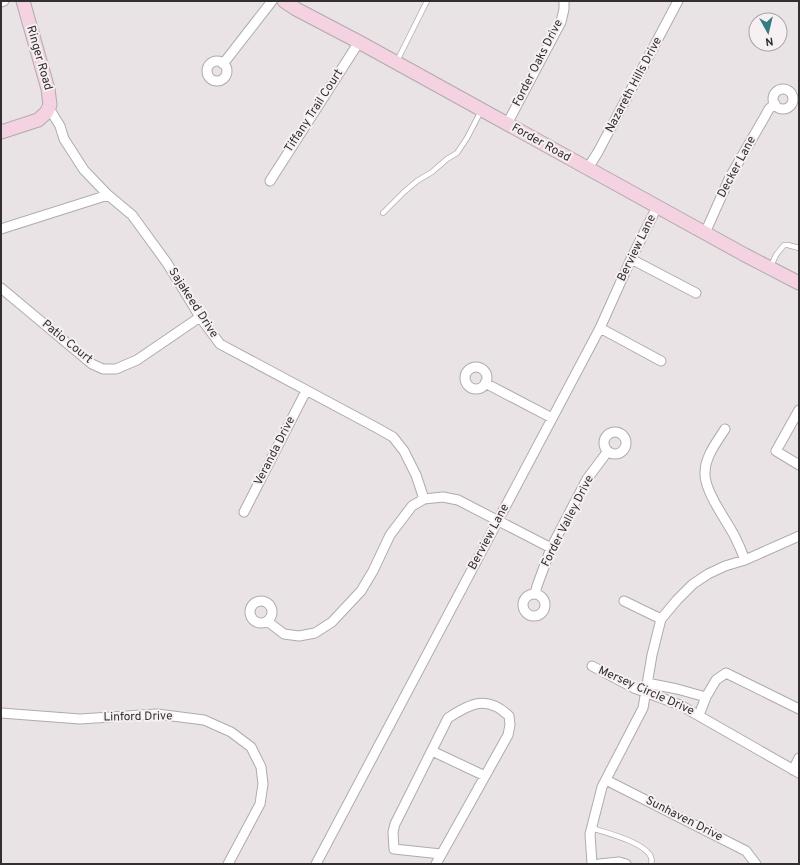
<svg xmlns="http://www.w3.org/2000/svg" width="800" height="865" font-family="Overpass,sans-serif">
  <rect width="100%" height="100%" fill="#e9e3e6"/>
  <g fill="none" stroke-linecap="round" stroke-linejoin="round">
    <defs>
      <path id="lane" d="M397,61L427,1
        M383,213L404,192L417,181L432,172L447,159L457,153L467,138L481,111
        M770,268L776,255L784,245H788L799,248
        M591,828C604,832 658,845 651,864"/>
      <path id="street" d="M1,2L4,1
        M207 71a10 10 0 1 1 20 0a10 10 0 1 1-20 0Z
        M223,64L272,1
        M773 99a10 10 0 1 1 20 0a10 10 0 1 1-20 0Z
        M49,108L60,126L64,139L84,170L108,195L132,215L167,263L200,317L220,344L377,428L393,437L404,451L416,475L424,499
        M507,124L561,22L564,9V1
        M588,168L598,152L678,1
        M270,181L359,42
        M1,229L108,195
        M705,233L730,177L764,118L769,109L775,104
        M631,259L696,293
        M1,288L92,364L103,369H116L137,360L200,317
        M600,328L661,361
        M465 378a11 11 0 1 1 22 0a11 11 0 1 1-22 0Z
        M485,383L552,418
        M799,410L776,451L799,465
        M725,429C717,442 705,456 705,473C704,491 727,521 735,537C739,545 742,552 745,560
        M604 443a11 11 0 1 1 22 0a11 11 0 1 1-22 0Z
        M244,512L306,391
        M535,594L537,586L551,548L587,479L608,451
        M523 605a11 11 0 1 1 22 0a11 11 0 1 1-22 0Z
        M624,601L661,619
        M250 612a11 11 0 1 1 22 0a11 11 0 1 1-22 0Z
        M267,621L284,634L299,636L315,633L332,622L361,591L373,571L390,535L412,506L424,499L443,497L458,500L551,548
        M592,666L634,688L680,705L799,773
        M647,683L677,689L706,697
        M1,713L80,719L157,714L204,720L231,732L251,747L261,767L263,784L260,804L228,864
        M699,715L706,697L716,680L726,673L799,709
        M432,751L485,776
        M793,770L799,758
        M606,780L746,851L756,864
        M316,864L600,328L631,259L657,207
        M436,864L508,735L510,725L509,716C487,695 471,703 448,718L395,824L393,832L394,849L441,854
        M592,864L590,834L602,787L643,708L652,655L661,619L677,600L693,584L708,574L725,566L745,560L799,536
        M599,864L619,862L626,864"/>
      <path id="secondary" d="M284,1L296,9L359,42L745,255L799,283
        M1,132L38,120L46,113L50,105L48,89L23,1"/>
    </defs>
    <use href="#lane" stroke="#b0aaac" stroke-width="6"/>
    <use href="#street" stroke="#b0aaac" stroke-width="11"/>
    <use href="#secondary" stroke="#b0aaac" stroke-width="15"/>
    <use href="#lane" stroke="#fff" stroke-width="4.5"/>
    <use href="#street" stroke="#fff" stroke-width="9"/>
    <use href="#secondary" stroke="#f4d2e2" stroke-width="13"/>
  </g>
  <g text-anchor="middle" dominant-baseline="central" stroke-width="4" stroke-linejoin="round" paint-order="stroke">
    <g font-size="12" fill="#322f30" stroke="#f7f0f3">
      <text transform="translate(39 58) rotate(74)">Ringer Road</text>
      <text transform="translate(538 63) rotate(-63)">Forder Oaks Drive</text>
      <text transform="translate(634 85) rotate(-62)">Nazareth Hills Drive</text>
      <text transform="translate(314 111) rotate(-57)">Tiffany Trail Court</text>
      <text transform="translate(541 143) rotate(29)">Forder Road</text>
      <text transform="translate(737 167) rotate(-62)">Decker Lane</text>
      <text transform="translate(637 248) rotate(-64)">Berview Lane</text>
      <text transform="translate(193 303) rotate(57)">Sajakeed Drive</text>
      <text transform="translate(67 342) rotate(39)">Patio Court</text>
      <text transform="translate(275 451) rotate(-63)">Veranda Drive</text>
      <text transform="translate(568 521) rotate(-63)">Forder Valley Drive</text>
      <text transform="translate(489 537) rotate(-62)">Berview Lane</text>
      <text transform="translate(646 691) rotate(24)">Mersey Circle Drive</text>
      <text transform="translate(138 717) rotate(-1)">Linford Drive</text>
      <text transform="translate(684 819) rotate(27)">Sunhaven Drive</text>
    </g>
  </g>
  <rect width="800" height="865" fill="none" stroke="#322f30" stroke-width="4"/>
  <g transform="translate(768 32) rotate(172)"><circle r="19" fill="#f7f0f3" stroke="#a8a3a5"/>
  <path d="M0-3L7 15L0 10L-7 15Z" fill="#347c82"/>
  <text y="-6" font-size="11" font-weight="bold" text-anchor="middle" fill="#322f30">N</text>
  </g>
</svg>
